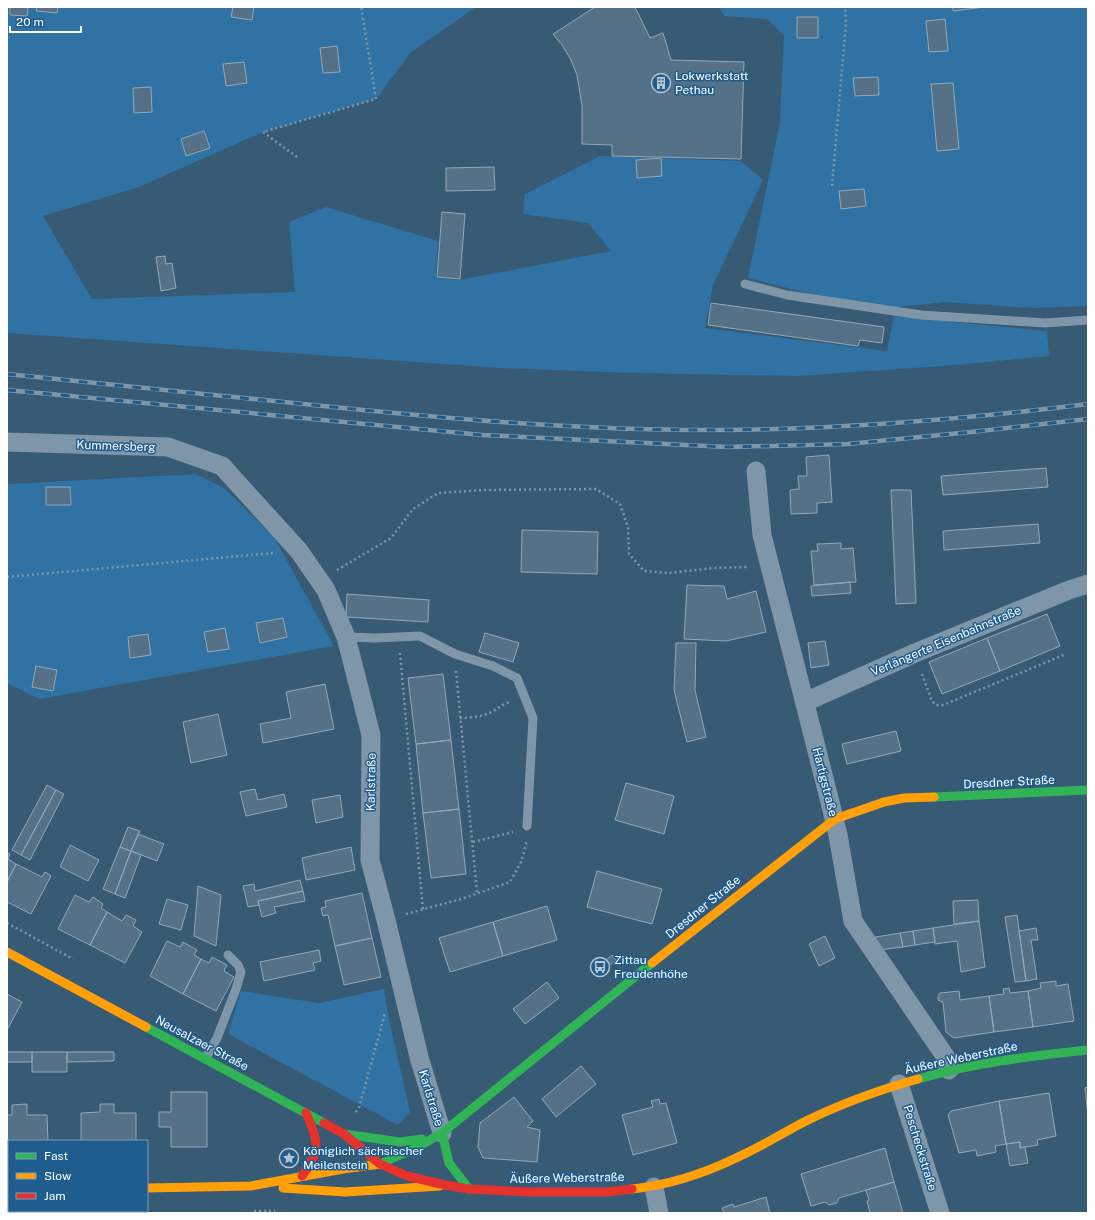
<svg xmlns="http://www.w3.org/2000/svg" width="1095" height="1220" font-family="'Public Sans',sans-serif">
  <rect width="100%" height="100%" fill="#375a75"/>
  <path fill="#3072a3" d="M7,7H476L411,52L376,99L263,132L139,187L43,216L92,299L295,292L289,222L326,207L438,241L436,278L459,280L611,251L588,223L523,214L525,194L600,156L741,161L763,180L713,285L705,328L887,351L894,316L1047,331L1049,356L957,365L798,376L633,373L500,368L7,333Z
    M719,7H1088V306L1032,308L945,302L898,307L838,301L748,278L780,122L784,36L767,19L724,16Z
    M196,474L224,488L274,537L334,646L39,699L7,683V484Z
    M384,989L388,1014L410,1112L398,1125L228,1034L241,991L319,1003Z"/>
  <path fill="#557187" stroke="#93a8b6" d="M10,7H28L27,16L10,15Z
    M37,7H58L57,13L36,11Z
    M233,7H254L252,20L231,17Z
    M595,7H635L650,38L663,33L671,60L744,62L741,159L612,156V145L582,144V106L577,75L571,60L562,45L553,34Z
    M953,7H985L953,11Z
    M797,17H818V38H797Z
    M945,19L948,51L929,52L926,21Z
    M337,46L340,72L323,73L320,48Z
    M244,62L247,83L226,86L223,64Z
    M878,77L879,95L855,96L853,78Z
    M953,83L959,149L937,151L931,84Z
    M151,87L152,112L134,113L133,88Z
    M204,131L210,148L186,156L181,139Z
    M661,158L662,176L637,178L636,160Z
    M494,167L495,190L446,191V168Z
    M864,189L866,206L841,209L839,191Z
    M442,212L465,214L460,279L437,277Z
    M165,256L166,264L172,263L176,288L161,291L156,257Z
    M711,303L884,327L882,343L860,340L858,346L708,325Z
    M829,455L832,502L817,503V513L791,514L790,490L799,489L798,476H807L806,457Z
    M1046,468L1048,487L943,495L941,476Z
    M46,487H70L71,505H46Z
    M891,490H911L916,603L896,604Z
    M1038,524L1040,543L944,550L943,531Z
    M522,530L598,532L597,574L521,572Z
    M841,543V549L853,548L856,582L814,585L811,551H818L817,544Z
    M850,582L851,593L812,596L811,586Z
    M687,585L724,586L727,599L756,591L766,632L726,641L684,639Z
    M347,594L429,600L428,622L346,617Z
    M1047,614L1060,646L1000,671L987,638Z
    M283,618L287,637L260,643L256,623Z
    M225,628L229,649L208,652L204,632Z
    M485,633L519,643L513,662L479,652Z
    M148,634L151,655L130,658L128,637Z
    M987,638L1000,671L942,694L929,662Z
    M825,641L829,665L811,668L808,643Z
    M676,643H696L695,690L706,737L687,742L674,690Z
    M36,666L57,670L53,691L32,687Z
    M443,674L451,740L416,744L408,678Z
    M325,684L334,729L263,743L260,724L291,718L286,692Z
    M218,714L227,755L191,763L183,722Z
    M896,731L901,751L847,764L842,744Z
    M451,740L459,809L423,813L416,744Z
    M626,783L674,796L664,834L615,820Z
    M47,785L56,790L21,855L12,850Z
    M255,789L258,800L284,794L287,807L246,816L240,792Z
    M56,790L64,794L30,860L21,855Z
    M340,795L343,817L316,823L312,800Z
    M459,809L466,874L431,878L423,813Z
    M128,827L140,831L131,851L120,847Z
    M138,834L164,844L157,861L131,851Z
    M70,845L99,860L88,881L60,867Z
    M120,847L131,851L115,894L103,889Z
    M351,847L355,870L306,880L302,858Z
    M131,851L141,855L125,898L115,894Z
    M7,853L10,854L8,859L16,864L7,882Z
    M16,864L42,877L45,872L51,876L31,914L7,902V882Z
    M597,871L662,889L652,924L587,907Z
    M300,880L303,891L258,901L259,905L248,907L243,886L254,884L255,891Z
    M198,886L221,895L216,946L194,936Z
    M303,891L305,901L274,907L276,913L262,917L258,901Z
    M362,893L372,938L335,946L328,915L323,916L321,908L326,907L325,901Z
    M75,895L89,902L93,897L103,904L101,908L107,912L90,945L58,929Z
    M167,899L188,905L181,930L159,924Z
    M978,900L979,921L954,924L953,901Z
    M547,906L557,940L503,956L493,922Z
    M107,912L122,921L126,915L136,920L133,926L142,932L125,963L90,945Z
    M1017,915L1026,981L1015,982L1005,917Z
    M979,921L985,967L961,972L957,941L935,944L933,928Z
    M493,922L503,956L450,972L439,938Z
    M933,928L935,942L915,945L913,931Z
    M1036,928L1038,940H1031L1037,979L1026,981L1019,931Z
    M913,931L915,945L903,947L900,933Z
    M900,933L903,947L879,950L870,938Z
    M825,936L835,958L819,966L809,944Z
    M372,938L381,977L344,985L335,946Z
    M167,941L180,947L183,942L197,950L194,955L201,959L183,994L150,976Z
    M319,950L321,961L313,963L315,970L264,981L260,962Z
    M612,955L616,960L604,970L600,965Z
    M212,957L227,965L224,971L234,977L216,1011L183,994L201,959L209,963Z
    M1056,981V986L1068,984L1074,1021L1033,1027L1028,991L1041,988L1040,983Z
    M547,982L559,998L525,1024L513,1009Z
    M1009,988L1010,993L1028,991L1033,1027L994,1032L989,996L1004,994L1003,989Z
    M959,991L960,1000L989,996L994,1032L954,1038L946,1032L943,1002L938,1000V997L940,993Z
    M7,994L22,1002L7,1030Z
    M7,1052H32V1062H7Z
    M32,1052H67V1072H32Z
    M67,1052H114V1061L67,1062Z
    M581,1066L596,1084L556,1117L542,1099Z
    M1088,1087V1115L1085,1088Z
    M171,1092H207V1147H171V1127H159V1112H171Z
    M1049,1093L1056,1136L1037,1140L1038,1145L1020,1148V1142L1006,1144L999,1101Z
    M514,1097L533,1121L527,1127L540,1130L537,1162L483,1158L478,1147L480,1123Z
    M659,1099L660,1104L666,1103L677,1143L633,1155L622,1115L653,1107L651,1101Z
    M999,1101L1006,1144L995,1146L996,1152L977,1156L976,1150L959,1153L948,1115L951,1111Z
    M27,1104V1115H47L48,1141H9V1148H7V1115H12V1105Z
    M100,1104H114V1113H136V1141H81V1113L100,1112Z
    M1020,1142V1148L1025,1147L1028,1163L1010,1166L1006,1144Z
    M885,1148L894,1182L839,1198L837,1203L829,1205L825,1202L811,1206L801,1174Z
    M894,1182L903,1213H870L867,1201L869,1200L866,1190Z
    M766,1197L770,1213H722H724L722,1208L733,1204L734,1207Z"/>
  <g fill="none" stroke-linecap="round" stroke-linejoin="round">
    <path stroke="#7f96a8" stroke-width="2.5" stroke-dasharray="2 3" stroke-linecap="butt" d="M297,157L263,132L376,99L361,7
      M832,186L846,23L845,7
      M337,570L391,538L413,509L438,493L484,490L596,489L620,504L628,527L629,554L644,571L669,573L714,568L748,567
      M7,577L273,553
      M400,653L423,910
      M456,671L477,893
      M922,674L932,701L936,705H943L1066,654
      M460,718C469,718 480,717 489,713C497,710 502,704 510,702
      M473,842L513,832
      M406,914L461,899L510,882L521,862L527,841
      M7,923L73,959
      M356,1112L359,1108L385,1013
      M254,1211H275
      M63,1213L143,1212"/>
    <path stroke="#7f96a8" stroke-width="9" d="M745,284L787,295L921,315L1045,323L1088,320
      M346,637L376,638L420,636L455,654L493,666L517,678L533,718L527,826
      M205,1059L217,1038L236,989L241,972L238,965L228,955"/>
    <path stroke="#7f96a8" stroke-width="19" d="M7,442L168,447L222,466L299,551L326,590L346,637L371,735L370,860L386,920L419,1057L442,1133
      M756,471L762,535L830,802L838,835L853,921L945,1056L949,1070
      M805,702L915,653L1069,590L1088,584
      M899,1084L940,1213
      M654,1187L659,1213"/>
    <path stroke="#30b455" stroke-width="9" d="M934,797L1088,790
      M146,1027L324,1123
      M918,1079C973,1063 1030,1056 1088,1050
      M442,1133L449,1163L469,1189
      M344,1134L400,1142L422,1139
      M380,1164L416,1148L442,1133L652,963"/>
    <path stroke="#ff9f0a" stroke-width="9" d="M7,952L146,1027
      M652,963L835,819L884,802L904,798L934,797
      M147,1188L251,1186L343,1169L380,1164
      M283,1188L345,1192L440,1186
      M632,1189C668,1185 703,1174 736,1158C759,1148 781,1134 804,1122C840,1104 879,1090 918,1079"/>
    <path stroke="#e5322d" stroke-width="9" d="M324,1123L344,1134L380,1164L407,1176L445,1185L469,1189L529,1192H607L632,1189
      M302,1176C321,1149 319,1143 306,1113
      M7,1192H9"/>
    <defs>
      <path id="rail" d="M7,374C103,384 199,394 294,403C437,418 581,431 724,430C846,429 967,419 1088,404
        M7,390L482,435L727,447L848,444L971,432L1088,419"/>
    </defs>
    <use href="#rail" stroke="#7f96a8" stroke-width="4.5"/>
    <use href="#rail" stroke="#1e5d8e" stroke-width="3" stroke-dasharray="9" stroke-linecap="butt"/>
  </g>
  <defs>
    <symbol id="building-ring" viewBox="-11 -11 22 22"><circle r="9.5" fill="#1e5d8e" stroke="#b9c5cf" stroke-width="1.5"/><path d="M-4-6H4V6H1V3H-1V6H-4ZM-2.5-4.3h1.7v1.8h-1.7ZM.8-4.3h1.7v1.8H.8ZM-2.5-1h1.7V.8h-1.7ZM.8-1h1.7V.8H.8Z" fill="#b9c5cf"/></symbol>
    <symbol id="bus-ring" viewBox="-11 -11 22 22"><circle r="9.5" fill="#1e5d8e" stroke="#b9c5cf" stroke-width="1.5"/><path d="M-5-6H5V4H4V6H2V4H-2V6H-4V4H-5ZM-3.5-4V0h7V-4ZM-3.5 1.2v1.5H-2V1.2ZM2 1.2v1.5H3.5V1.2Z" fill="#b9c5cf"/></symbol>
    <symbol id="sight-ring" viewBox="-11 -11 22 22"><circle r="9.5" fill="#1e5d8e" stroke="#b9c5cf" stroke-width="1.5"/><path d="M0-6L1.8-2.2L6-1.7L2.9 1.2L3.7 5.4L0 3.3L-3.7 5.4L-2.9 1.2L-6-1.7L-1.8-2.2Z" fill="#b9c5cf"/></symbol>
  </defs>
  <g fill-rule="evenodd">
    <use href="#building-ring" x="650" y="72" width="22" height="22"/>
    <use href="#bus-ring" x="589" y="956" width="22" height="22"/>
    <use href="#sight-ring" x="278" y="1147" width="22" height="22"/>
  </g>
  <g text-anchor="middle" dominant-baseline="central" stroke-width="3" stroke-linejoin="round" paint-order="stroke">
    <g font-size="12" fill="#fff" stroke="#1e5d8e" text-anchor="start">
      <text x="675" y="76">Lokwerkstatt<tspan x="675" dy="14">Pethau</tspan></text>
      <text x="614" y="960">Zittau<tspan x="614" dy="14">Freudenhöhe</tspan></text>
      <text x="303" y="1151">Königlich sächsischer<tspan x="303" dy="14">Meilenstein</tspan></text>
    </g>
    <g font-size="12" fill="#fff" stroke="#1e5d8e">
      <text transform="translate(116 446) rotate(2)">Kummersberg</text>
      <text transform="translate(946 641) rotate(-23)">Verlängerte Eisenbahnstraße</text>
      <text transform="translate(371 782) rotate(-89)">Karlstraße</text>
      <text transform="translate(825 782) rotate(76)">Hartigstraße</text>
      <text transform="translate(1009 782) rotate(-3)">Dresdner Straße</text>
      <text transform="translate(703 907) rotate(-39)">Dresdner Straße</text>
      <text transform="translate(202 1043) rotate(28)">Neusalzaer Straße</text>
      <text transform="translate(961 1058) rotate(-12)">Äußere Weberstraße</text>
      <text transform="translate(431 1098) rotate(73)">Karlstraße</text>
      <text transform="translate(920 1148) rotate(73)">Pescheckstraße</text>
      <text transform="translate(567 1178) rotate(-1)">Äußere Weberstraße</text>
    </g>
  </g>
  <rect width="1095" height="1220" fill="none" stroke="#ffffff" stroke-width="16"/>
  <rect x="8" y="1140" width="140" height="72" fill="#1e5d8e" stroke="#789ebb"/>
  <rect x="16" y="1153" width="20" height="6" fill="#30b455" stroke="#789ebb"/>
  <text x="44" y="1160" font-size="12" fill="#ffffff">Fast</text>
  <rect x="16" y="1173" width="20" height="6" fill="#ff9f0a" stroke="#789ebb"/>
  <text x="44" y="1180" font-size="12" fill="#ffffff">Slow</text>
  <rect x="16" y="1193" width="20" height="6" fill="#e5322d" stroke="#789ebb"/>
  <text x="44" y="1200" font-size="12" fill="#ffffff">Jam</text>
  <path d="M10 26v6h71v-6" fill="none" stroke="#ffffff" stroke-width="2"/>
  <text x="16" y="26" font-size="12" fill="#ffffff" stroke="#1e5d8e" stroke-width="3" paint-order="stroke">20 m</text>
</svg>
